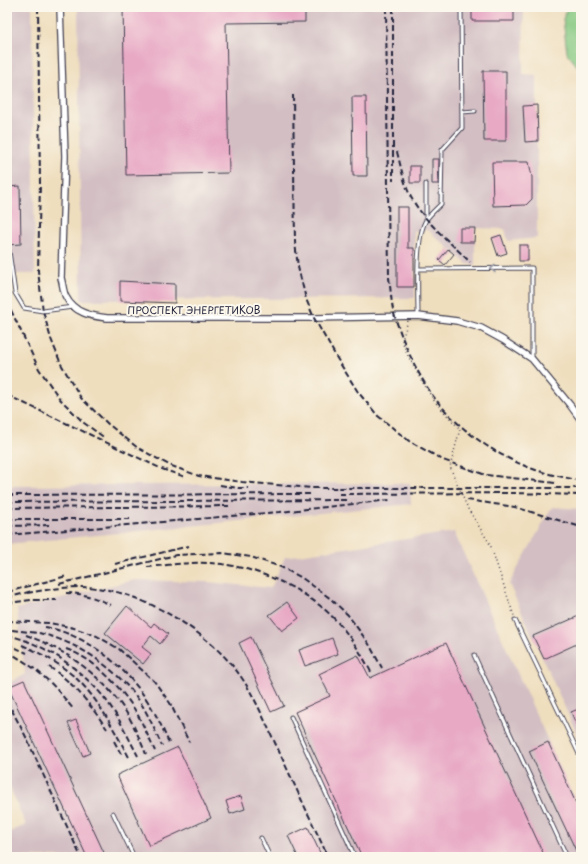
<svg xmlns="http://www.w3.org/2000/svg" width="588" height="864" font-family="'Playpen Sans',sans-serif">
  <rect width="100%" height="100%" fill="#fbf7ec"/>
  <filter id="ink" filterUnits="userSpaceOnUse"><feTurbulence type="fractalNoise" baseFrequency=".025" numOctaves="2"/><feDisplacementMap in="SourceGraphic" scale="8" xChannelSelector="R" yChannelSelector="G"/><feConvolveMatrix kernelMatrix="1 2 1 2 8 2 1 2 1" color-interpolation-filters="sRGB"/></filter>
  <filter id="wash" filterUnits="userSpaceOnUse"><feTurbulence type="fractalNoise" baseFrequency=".012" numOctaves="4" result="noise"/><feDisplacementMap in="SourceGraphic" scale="16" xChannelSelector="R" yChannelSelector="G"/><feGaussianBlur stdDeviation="0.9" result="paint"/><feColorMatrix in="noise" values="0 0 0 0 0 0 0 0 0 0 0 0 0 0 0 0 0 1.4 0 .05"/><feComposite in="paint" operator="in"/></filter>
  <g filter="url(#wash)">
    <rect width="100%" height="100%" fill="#efdebe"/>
    <path fill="#d2bec3" d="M7,7H32L35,274H7Z
      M78,7H524L523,74L537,75V238L508,241L505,229L475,228V265L467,264L428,230L414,231L415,298L81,300Z
      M410,483L411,504L7,544V486Z
      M552,507L581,509V743L509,584Z
      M454,532L581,814V857H7V833L26,825L7,781V684L25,674L17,609L134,580L207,582L271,588L285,557Z"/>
    <path fill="#87c982" stroke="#54765e" d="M568,7H581V71L567,53L563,19Z"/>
    <g id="blocks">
      <path fill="#e8a9c5" d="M123,7H305V22L226,23L229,173L126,175Z
        M472,7H514V21H472Z
        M483,71H506V141H484Z
        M352,97H366L367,176H353Z
        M537,105L538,141L525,142L523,106Z
        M432,159H439L438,184H432Z
        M492,162H529L532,177V199L526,205L493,206Z
        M410,166H420V183H410Z
        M20,186L21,244L7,245V187Z
        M397,207H408V248H414V287H397Z
        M460,228H475L474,242H460Z
        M501,235L507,253L498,256L492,238Z
        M519,245H528V261H519Z
        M448,249L454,254L445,265L439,260Z
        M120,281L175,284V303L120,301Z
        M287,602L299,618L282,631L269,615Z
        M127,606L151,627L154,623L168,634L160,644L151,636L142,647L151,654L143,664L105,633Z
        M581,615V642L544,659L533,636Z
        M251,637L284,706L271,712L239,643Z
        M332,638L338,654L305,666L299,650Z
        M446,643L545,857H362L295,712L330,696L319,674L358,655L370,678Z
        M24,680L106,857H87L8,687Z
        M581,708V722L576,724L571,712Z
        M76,720L90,753L83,756L68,723Z
        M548,742L581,814V857H579L529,751Z
        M178,747L211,818L149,846L117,775Z
        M241,796L245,809L230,814L226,801Z
        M308,827L322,857H298L288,836Z"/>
    </g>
  </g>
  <g filter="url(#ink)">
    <use href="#blocks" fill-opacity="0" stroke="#413e4f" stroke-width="1"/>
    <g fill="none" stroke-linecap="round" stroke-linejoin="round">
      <defs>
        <path id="lane" d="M462,112L475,111
          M426,184V219
          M9,251L15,293L24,308L43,311L73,307
          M418,269L532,268V359
          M418,316C418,293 415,238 426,220C430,214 436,209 441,204L442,150L462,128L461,7
          M515,620L581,758
          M474,655L567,857
          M291,717L355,857
          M113,813L134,857
          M261,838L270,857"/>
        <path id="street" d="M60,7L65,156L61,278C63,284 63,292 66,297C74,313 91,316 107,318H314L418,316L457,321L481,328L503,340L532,359L570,405L581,420"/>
      </defs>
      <use href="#lane" stroke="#413e4f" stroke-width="5"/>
      <use href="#street" stroke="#413e4f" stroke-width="8"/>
      <path stroke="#413e4f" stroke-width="1.5" stroke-dasharray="1 3" stroke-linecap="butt" d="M408,321L402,340L406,352L420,378L435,402L460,429L450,467L468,509L490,544L514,616"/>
      <use href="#lane" stroke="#fff" stroke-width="3"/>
      <use href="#street" stroke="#fff" stroke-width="5.5"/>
      <path stroke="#22223b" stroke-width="2" stroke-dasharray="6 3" stroke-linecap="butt" d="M38,7L40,184L38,271L43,311L51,339L61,364L81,398L108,424L138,448L169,465L199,476L242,482L312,488H581
        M386,7L389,278C391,290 391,305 395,317C403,343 420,380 437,401C462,432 497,456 533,469C549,475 565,477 581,481
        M393,7V181
        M293,95L295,242L298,267L306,299L314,318L338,360L358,392L378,416L409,441L443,460L486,475L555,483
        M397,152C401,167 404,185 412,199C426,223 450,242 470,262
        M7,302L39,369L60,399L84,423L105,438
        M7,395L162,469L185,477
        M220,485L238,488H248
        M339,494L513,493L581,495
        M7,495L313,494
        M467,500L515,507L581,527
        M7,502L347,500
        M7,508L229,506
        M7,519H131
        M7,526L52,525
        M7,535L280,512L390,500
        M115,564L189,546
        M147,567C168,565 189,562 210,563C249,565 295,584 324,609C344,626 359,649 371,672
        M59,584L176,555L222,553L251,557L281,567L302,578L331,599L348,615L369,644L382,668
        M7,592L67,576
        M27,593C45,590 63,587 81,587C137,587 207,630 239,674C255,696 265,722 277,747C294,784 311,820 328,857
        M66,593C83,593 96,598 111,605
        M7,598L32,591
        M7,603L31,600H57
        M7,621L50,623L74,628L97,636L119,649L154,681L170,703L189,742
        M45,627C91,636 130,670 153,710C159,720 164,732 169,743
        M12,630C21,631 30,632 39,633C77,642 111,665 135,695C147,710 154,729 162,746
        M7,635C43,643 78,667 102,695C117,713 127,735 138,756
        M26,635C66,650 103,676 126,712C134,725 140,740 146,754
        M7,644L27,653
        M22,645C41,653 62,665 77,679C100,701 115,732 130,759
        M66,649C92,658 115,681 131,704C141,718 147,735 155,751
        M7,651C20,659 34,667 45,678C56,687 65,699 74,710
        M49,667C74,682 91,706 107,729
        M7,701L25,735L81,857
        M114,741L121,754"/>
    </g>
    <defs><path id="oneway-chevron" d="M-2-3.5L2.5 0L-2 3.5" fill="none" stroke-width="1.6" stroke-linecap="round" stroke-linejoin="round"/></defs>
    <use stroke="#9c9ca7" href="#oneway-chevron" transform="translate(493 269) rotate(179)"/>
  </g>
  <g text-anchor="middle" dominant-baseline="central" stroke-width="4" stroke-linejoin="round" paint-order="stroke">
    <g font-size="10" fill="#22223b" stroke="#fbf7ec">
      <text x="194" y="309">ПРОСПЕКТ ЭНЕРГЕТИКОВ</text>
    </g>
  </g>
  <rect width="588" height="864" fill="none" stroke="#fbf7ec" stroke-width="24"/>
</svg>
